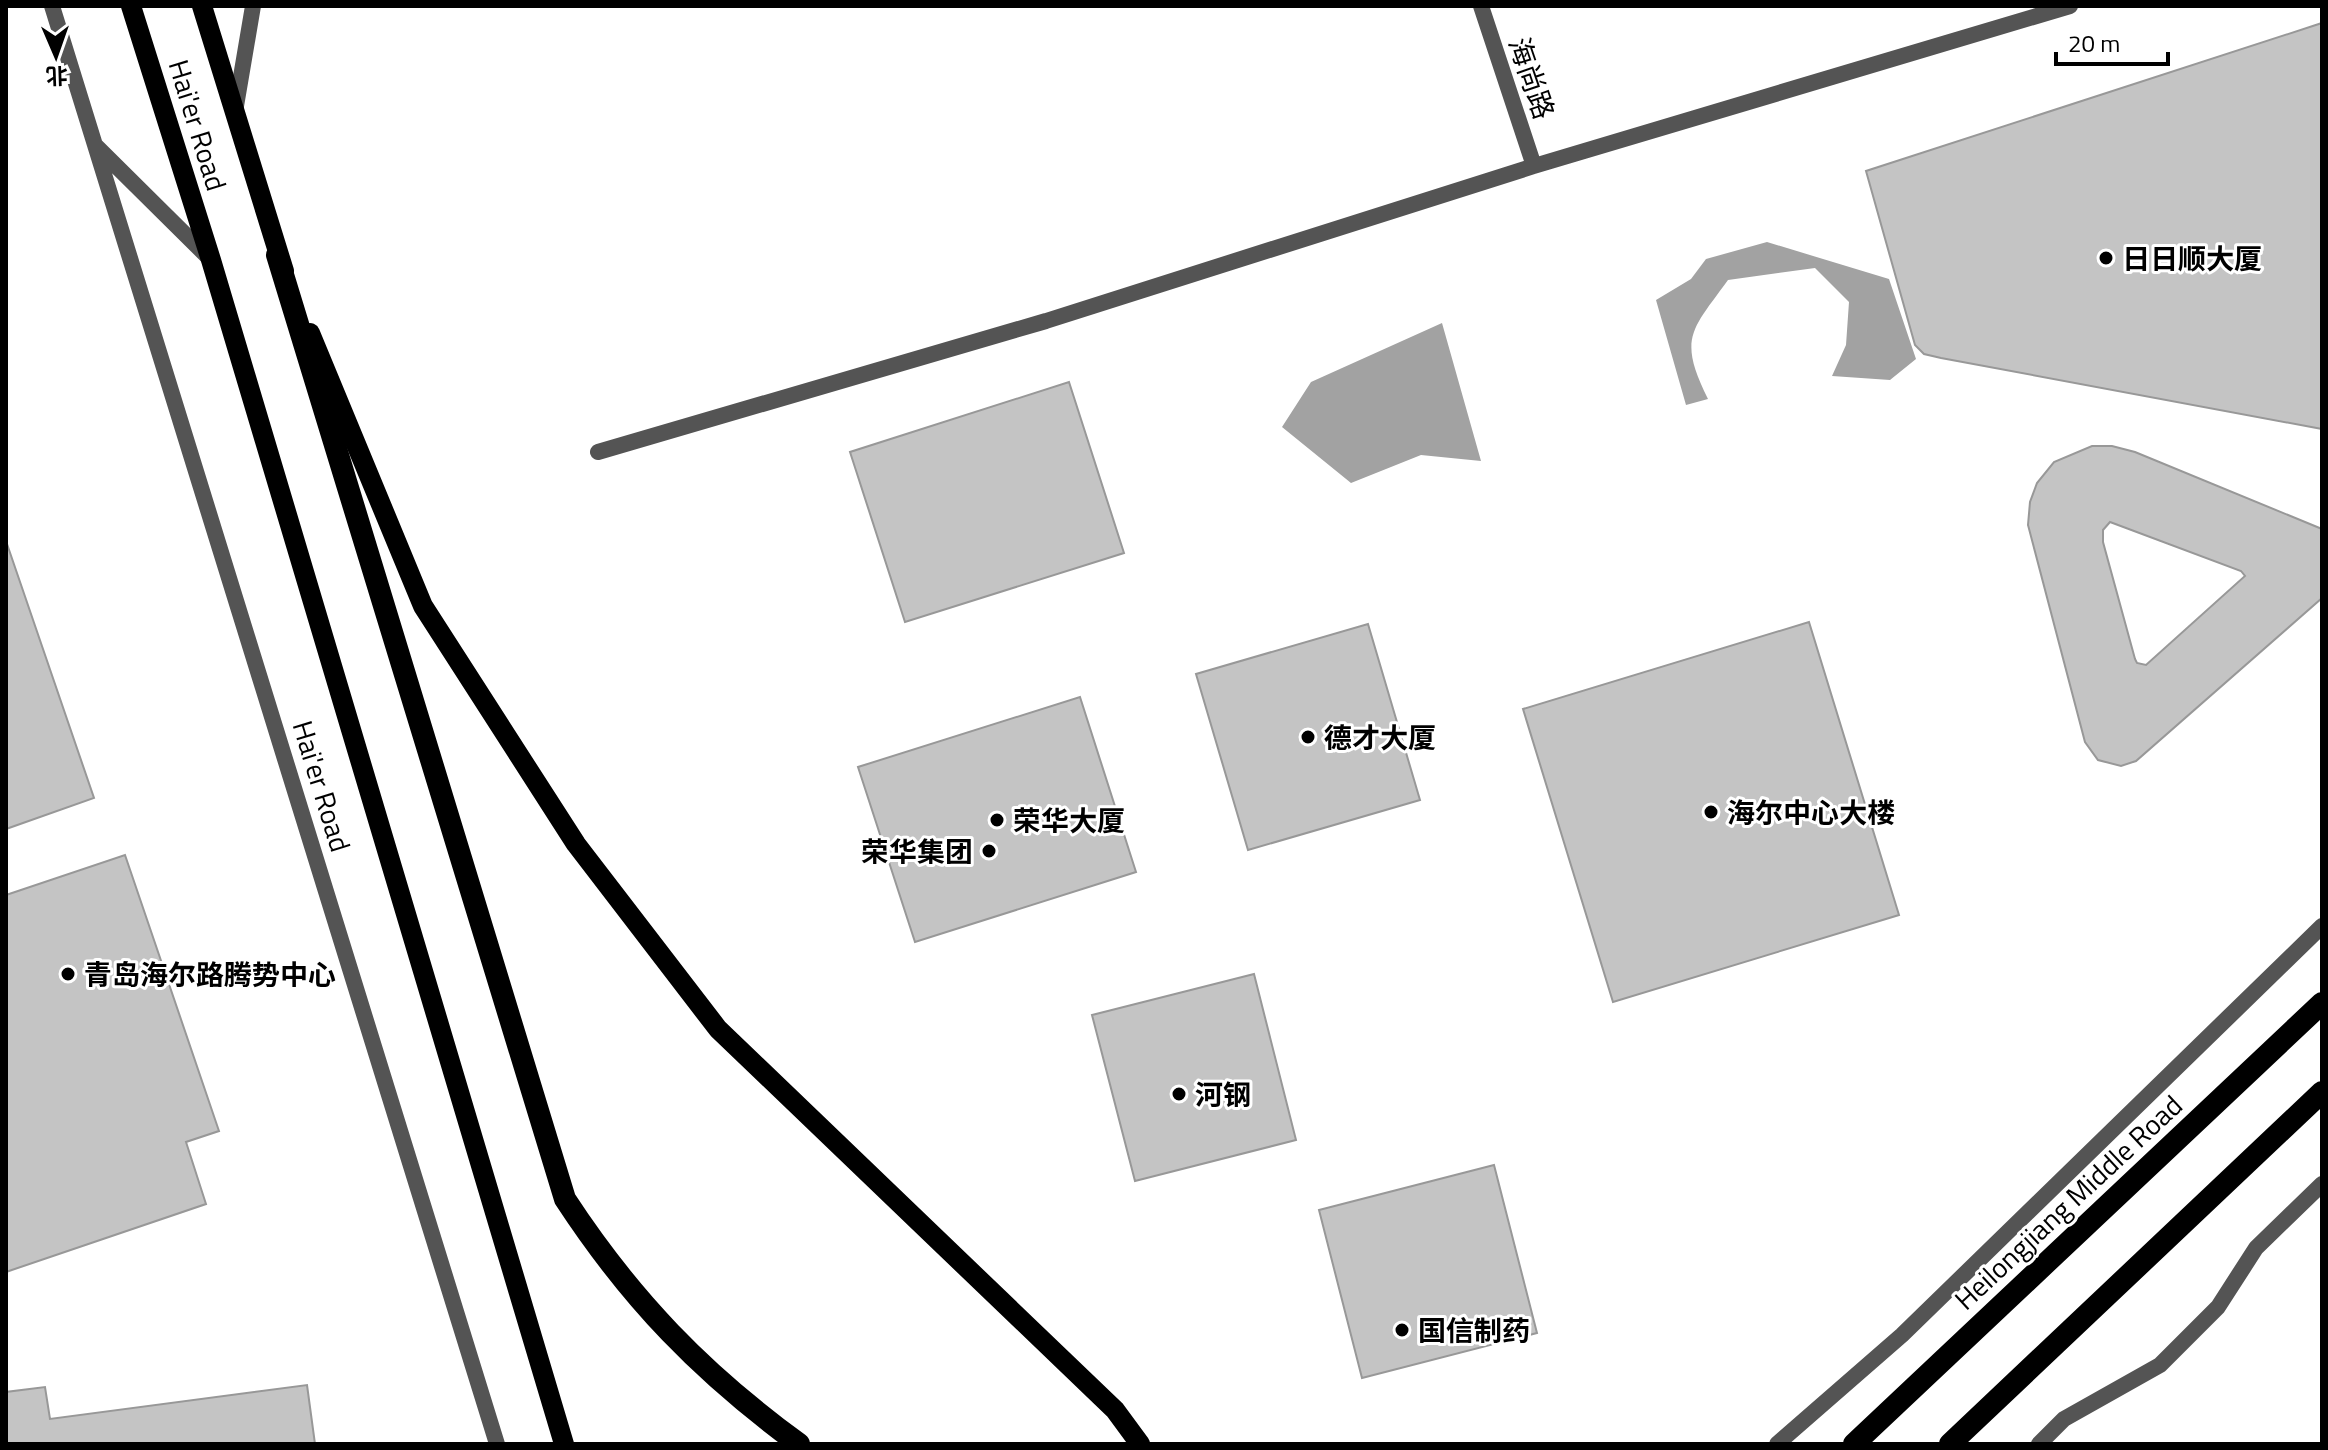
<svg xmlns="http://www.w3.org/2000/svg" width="2328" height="1450" font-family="'Titillium Web','Noto Sans SC',sans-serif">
  <rect width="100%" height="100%" fill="#fff"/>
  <path fill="#a2a2a2" d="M1767,242L1889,279L1916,359L1890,380L1832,376L1846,345L1849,302L1815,268L1728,280C1691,331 1678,338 1708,399L1686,405L1656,300L1691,279L1706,259Z
    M1442,323L1481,461L1421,455L1351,483L1282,427L1311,382Z"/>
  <path fill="#c4c4c4" stroke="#989898" stroke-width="2" fill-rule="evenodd" d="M2322,23V429L1941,358L1924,354L1915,345L1866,171Z
    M1069,382L1124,553L905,622L850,452Z
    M2092,446H2112L2135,452L2322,529V598L2136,761L2121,766L2098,760L2085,742L2028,525L2030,502L2037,483L2054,462ZM2110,522L2241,571L2245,576L2146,665L2137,663L2135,659L2103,542V530Z
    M6,541L94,798L6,829Z
    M1809,622L1899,915L1613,1002L1523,709Z
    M1368,624L1420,800L1248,850L1196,674Z
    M1080,697L1136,872L915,942L858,767Z
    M125,855L219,1131L186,1142L206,1204L6,1272V895Z
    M1254,974L1296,1140L1135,1181L1092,1015Z
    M1494,1165L1537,1333L1362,1378L1319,1210Z
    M307,1385L315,1444H6V1392L45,1387L50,1419Z"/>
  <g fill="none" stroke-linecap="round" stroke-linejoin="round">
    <path stroke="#545454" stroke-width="16" d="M1777,1444L1902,1335L2322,926
      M2039,1444L2064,1419L2160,1365L2218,1307L2256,1248L2322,1184"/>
    <path stroke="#545454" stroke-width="16" d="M52,6L95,145L211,260
      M1481,6L1534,166
      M235,112L253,6
      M95,145L497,1444
      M598,452L1046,321L1534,166L2070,6"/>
    <path stroke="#000" stroke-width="20" d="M131,6L211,260L564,1444
      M202,6L284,271
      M310,333L423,606L576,844L718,1029L1115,1410L1140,1444"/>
    <path stroke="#000" stroke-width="22" d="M277,255L565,1199C631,1300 702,1373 799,1444
      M1854,1444L2322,1003
      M1950,1444L2322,1092"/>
  </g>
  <g fill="#000" stroke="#fff" stroke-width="3">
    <circle cx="2106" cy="258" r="8"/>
    <circle cx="1308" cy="737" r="8"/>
    <circle cx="1711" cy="812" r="8"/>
    <circle cx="997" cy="820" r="8"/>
    <circle cx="989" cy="851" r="8"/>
    <circle cx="68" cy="974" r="8"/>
    <circle cx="1179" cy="1094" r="8"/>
    <circle cx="1402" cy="1330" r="8"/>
  </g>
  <g text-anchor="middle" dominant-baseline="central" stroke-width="6" stroke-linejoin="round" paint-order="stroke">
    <g font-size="28" fill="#000" stroke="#fff">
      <text transform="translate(1532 78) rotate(71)">海尚路</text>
      <text transform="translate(198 125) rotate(73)">Hai'er Road</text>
      <text transform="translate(322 786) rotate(73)">Hai'er Road</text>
      <text transform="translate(2068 1202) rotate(-43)">Heilongjiang Middle Road</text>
    </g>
    <g font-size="28" font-weight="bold" fill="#000" stroke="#fff" text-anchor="start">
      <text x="2122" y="258">日日顺大厦</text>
      <text x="1324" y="737">德才大厦</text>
      <text x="1727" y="812">海尔中心大楼</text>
      <text x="1013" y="820">荣华大厦</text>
      <text x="973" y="851" text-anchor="end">荣华集团</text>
      <text x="84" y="974">青岛海尔路腾势中心</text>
      <text x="1195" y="1094">河钢</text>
      <text x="1418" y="1330">国信制药</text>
    </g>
  </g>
  <rect width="2328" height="1450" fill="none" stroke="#000000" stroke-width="16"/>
  <g transform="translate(56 56) rotate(178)" stroke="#ffffff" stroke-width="6" paint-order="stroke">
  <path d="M0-6L14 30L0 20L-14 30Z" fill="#000000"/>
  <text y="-12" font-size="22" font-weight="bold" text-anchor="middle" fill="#000000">北</text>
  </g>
  <path d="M2056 52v12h112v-12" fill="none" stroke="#000000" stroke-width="4"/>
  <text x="2068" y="52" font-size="24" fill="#000000" stroke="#ffffff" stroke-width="6" paint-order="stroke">20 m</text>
</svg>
